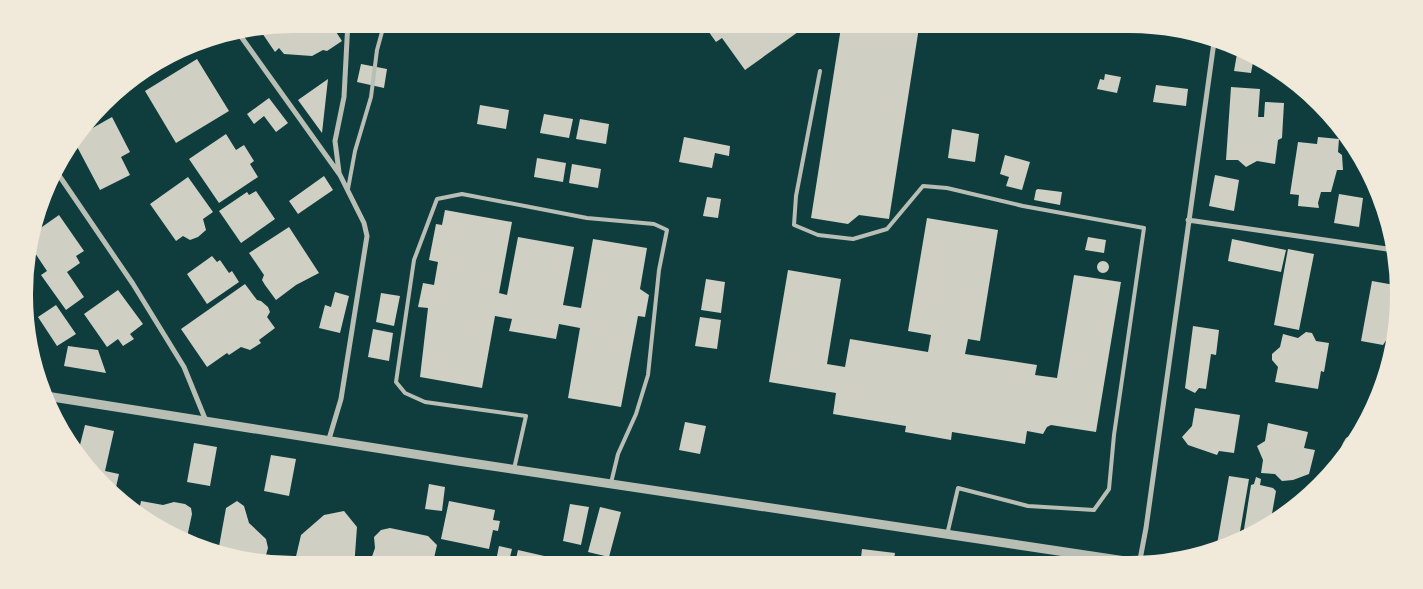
<svg xmlns="http://www.w3.org/2000/svg" width="1423" height="589" font-family="'Source Sans 3',sans-serif">
  <rect width="100%" height="100%" fill="#0f3d3e"/>
  <path fill="#cfcfc3" d="M294,21H329L342,41L327,51L323,50L312,56L284,54L279,48L275,52L262,33L275,25Z
    M701,21H790L798,32L745,70L722,38L716,42Z
    M842,21H920L889,219L859,215L848,224L811,218Z
    M1238,48L1254,57L1251,73L1234,71Z
    M197,59L229,111L176,143L145,91Z
    M361,64L387,69L384,88L357,82Z
    M1105,74L1121,77L1117,93L1097,89L1100,79L1104,80Z
    M328,79L322,133L298,100Z
    M1156,85L1188,89L1186,106L1153,102Z
    M1231,87L1260,89L1258,117H1264L1265,102L1284,103L1282,138L1278,140L1275,164L1257,161L1246,167L1238,160H1226Z
    M269,98L288,123L276,132L264,116L254,124L247,114Z
    M480,105L509,110L506,129L477,124Z
    M544,114L573,119L569,138L540,133Z
    M112,117L130,152L121,157L130,175L100,190L73,139Z
    M580,119L609,124L606,144L576,139Z
    M952,129L979,134L975,162L948,158Z
    M226,134L236,150L244,145L254,161L250,164L258,177L219,203L189,159Z
    M684,137L730,146L729,156L715,153L712,168L679,162Z
    M1318,137L1339,139L1338,152L1342,155L1343,170H1337L1331,192H1321L1318,203L1319,208L1298,206L1299,195L1290,194L1298,142L1317,144Z
    M1005,155L1030,162L1022,190L1006,186L1009,177L1000,174Z
    M537,158L566,163L563,182L534,177Z
    M572,164L601,169L598,188L569,183Z
    M1215,175L1239,180L1234,211L1209,206Z
    M324,176L333,190L298,214L289,201Z
    M188,177L213,212L203,219L206,230L198,237L190,240L183,236L176,241L150,204Z
    M1038,189L1062,192L1060,205L1034,200L1036,190Z
    M256,191L275,219L241,243L219,211L247,192L249,195Z
    M1339,194L1363,198L1359,227L1334,223Z
    M707,197L721,199L718,218L703,216Z
    M445,210L512,222L499,293L507,295L518,237L574,247L563,305L581,308L593,239L647,248L640,289L649,295L645,317L638,316L621,407L568,398L580,328L559,324L556,339L509,331L512,319L495,316L482,388L420,377L428,308L418,307L423,283L434,285L438,262L429,260L436,224L442,225Z
    M59,215L84,251L76,256L80,263L67,272L84,297L66,310L41,275L47,271L29,244L32,234Z
    M927,218L998,230L980,341L968,339L965,354L1037,365L1035,375L1057,378L1074,275L1121,282L1096,432L1051,425L1047,427L1043,434L1027,431L1025,444L952,432L951,440L905,432L906,426L833,414L836,393L769,382L788,270L841,279L827,364L845,367L850,339L928,352L931,335L908,331Z
    M289,227L319,273L296,285L276,300L265,285L262,280L264,275L249,253Z
    M1088,237L1106,240L1104,253L1085,250Z
    M1232,239L1286,250L1281,272L1228,261Z
    M1288,249L1314,254L1299,330L1274,325Z
    M212,256L217,262L220,260L229,273L232,271L239,282L207,304L187,274Z
    M1097 267a6 6 0 1 1 12 0a6 6 0 1 1-12 0Z
    M706,279L725,282L721,313L701,310Z
    M1372,281L1400,286L1393,339H1387L1383,345L1361,341Z
    M245,284L257,300L261,301L268,307L270,312L267,317L275,328L259,340L261,343L250,350L241,347L229,355L227,353L207,367L181,329Z
    M118,290L143,324L130,334L134,339L123,346L118,339L107,347L84,314Z
    M335,292L349,296L340,333L319,328L325,305L331,307Z
    M381,293L400,296L394,326L376,322Z
    M25,295L31,304L25,308Z
    M56,305L76,334L57,346L38,317Z
    M700,317L721,320L717,349L695,346Z
    M1193,326L1219,330L1216,355L1211,354L1206,389L1199,388L1195,393L1185,388Z
    M373,329L393,333L389,361L368,357Z
    M1306,332L1312,333L1316,341L1329,343L1324,372L1321,371L1318,389L1275,382L1278,367L1272,360V354L1280,347L1283,334L1298,338Z
    M68,346L98,350L106,373L64,366Z
    M1195,408L1240,415L1234,453L1219,451L1217,455L1188,445L1182,437L1192,426Z
    M685,422L706,426L700,454L679,450Z
    M1268,423L1308,432L1304,448L1315,450L1309,474L1293,480L1282,481L1275,474L1261,473L1263,460L1257,446L1265,441Z
    M85,425L114,431L105,471L119,474L114,496L77,457Z
    M1356,432H1363L1356,446L1344,459L1341,448L1343,443L1346,438Z
    M194,443L217,447L210,486L187,482Z
    M271,455L296,459L289,496L264,491Z
    M1229,476L1249,479L1238,543L1216,550Z
    M1256,477L1261,479L1260,485L1273,488L1276,491L1270,525L1242,542L1251,485L1254,484Z
    M429,484L445,487L442,511L425,509Z
    M141,501L163,505L174,502L185,504L191,508L192,514L186,542L138,516Z
    M237,501L244,506L249,523L266,539L268,548L266,555L270,564L215,555L218,552L226,508Z
    M449,501L495,510L493,520L500,521L498,531L493,530L489,549L441,539Z
    M570,504L589,507L581,545L563,541Z
    M600,507L621,512L609,557L588,552Z
    M344,511L357,527L354,568H335L318,564V568H310L294,565L301,535L324,515Z
    M390,528L428,536L437,545L432,567L368,568L375,548L374,537L381,530Z
    M499,546L512,549L508,565L496,561Z
    M862,549L895,553L893,566H860Z
    M518,550L588,566V567H514Z
    M623,556L647,561L648,567H605L616,558Z
    M781,559L808,566H779Z"/>
  <g fill="none" stroke-linecap="round" stroke-linejoin="round">
    <path stroke="#b8beb3" stroke-width="4" d="M1083,21L1214,40
      M820,71L796,196L794,225L818,235L853,239L887,229L923,186L947,188L1023,206L1144,228L1114,435L1109,489L1094,510L1028,506L958,488L947,535
      M348,189L355,151L371,97L377,50L385,21
      M514,469L526,416L425,402L405,393L396,382L414,260L437,199L462,194L587,218L654,224L667,230L659,270L648,375L636,414L618,454L611,483"/>
    <path stroke="#b8beb3" stroke-width="5" d="M237,31L340,175L364,223L367,236L341,399L329,439
      M54,168L133,284L184,367L206,421
      M339,172L335,141L344,97L348,21
      M1188,220L1394,250
      M1139,565L1146,528L1215,35"/>
    <path stroke="#b8beb3" stroke-width="9" d="M46,396L458,461L1152,565"/>
  </g>
  <path d="M0 0H1423V589H0ZM294 30H1129A264 264 0 0 1 1393 294V295A264 264 0 0 1 1129 559H294A264 264 0 0 1 30 295V294A264 264 0 0 1 294 30Z" fill="#f1e9da" fill-rule="evenodd"/>
  <path fill="none" stroke="#f1e9da" stroke-width="6" d="M294 30H1129A264 264 0 0 1 1393 294V295A264 264 0 0 1 1129 559H294A264 264 0 0 1 30 295V294A264 264 0 0 1 294 30Z"/>
</svg>
